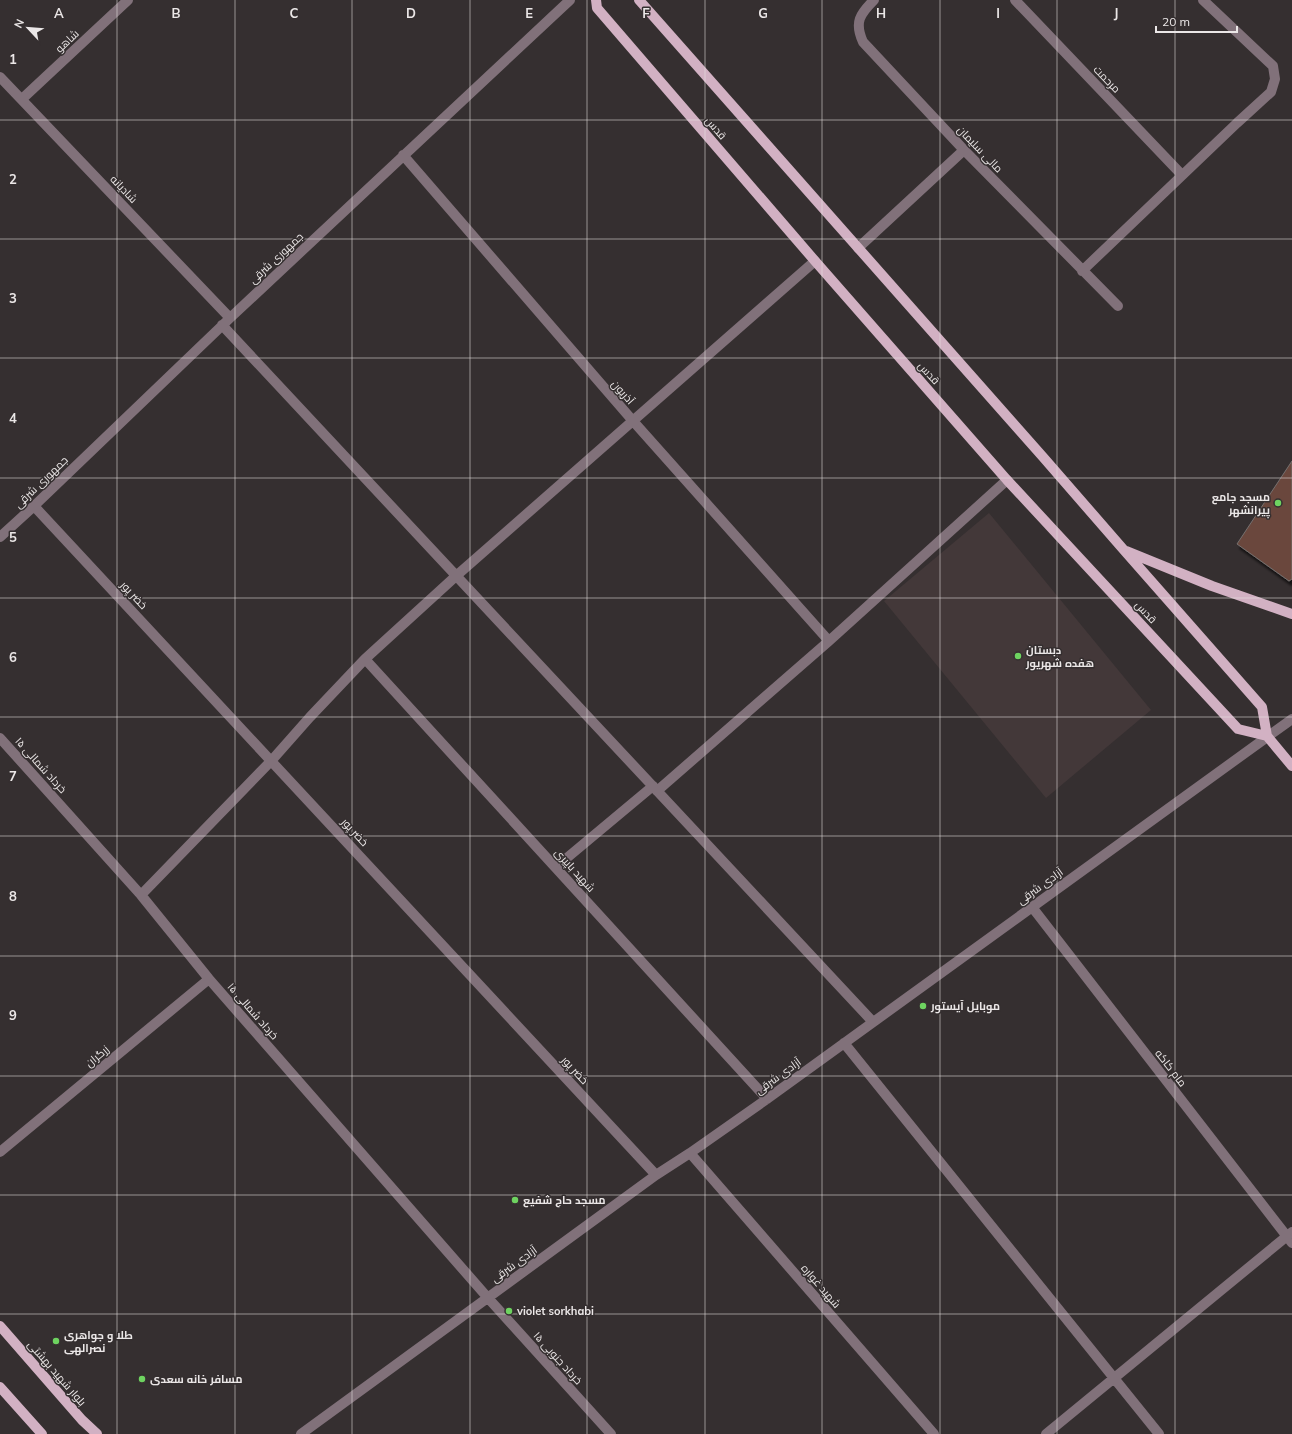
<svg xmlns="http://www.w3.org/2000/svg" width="1292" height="1434" font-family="Mulish,Cairo,sans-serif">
  <defs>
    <filter id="shadow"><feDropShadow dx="2.5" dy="4.5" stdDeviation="1" flood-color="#0009"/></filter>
  </defs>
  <rect width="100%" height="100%" fill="#352f30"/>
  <path fill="#433839" d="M989,513L1151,710L1046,798L884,601Z"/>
  <path fill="#6b463c" stroke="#76716f" filter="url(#shadow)" d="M1292,461V579L1289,581L1237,544Z"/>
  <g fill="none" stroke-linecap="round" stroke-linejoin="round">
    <path stroke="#81717a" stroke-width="10" d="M874,0C860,14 854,22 863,42L964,150L1118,306
      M1015,0L1182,175
      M0,77L230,318
      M22,99L128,0
      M403,155L633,421L829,641
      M858,248L964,150
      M1082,271L1237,123L1271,92L1275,79L1273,66L1203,0
      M222,325L873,1022
      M34,506L656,1175
      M0,537L34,506L230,318L570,0
      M365,659L767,1099
      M0,738L141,895L209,979L488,1298L611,1434
      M657,791L829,641L1007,480
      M556,867L653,786
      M141,895L272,760L310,717L365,659L456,576L815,261
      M1032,907L1292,1243
      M844,1043L1159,1434
      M0,1152L209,979
      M690,1153L934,1434
      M301,1434L656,1175L690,1153L767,1099L1292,719
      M1046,1434L1292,1232"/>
    <path stroke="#d2b1c3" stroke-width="10" d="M596,0L597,8L815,261L1007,480L1238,729L1267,736
      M639,0L1043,457L1123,549L1262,707L1267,736L1292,766
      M1126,551L1212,586L1292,614
      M0,1326L82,1420L97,1434
      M0,1387L42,1434"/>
  </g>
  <path fill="none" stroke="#ebe7e7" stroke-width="1" stroke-opacity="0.55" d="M117,0V1434M235,0V1434M352,0V1434M470,0V1434M587,0V1434M705,0V1434M822,0V1434M940,0V1434M1057,0V1434M1175,0V1434M0,120H1292M0,239H1292M0,358H1292M0,478H1292M0,598H1292M0,717H1292M0,836H1292M0,956H1292M0,1076H1292M0,1195H1292M0,1314H1292"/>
  <g fill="#6ed360" stroke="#352f30" stroke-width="1.5">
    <circle cx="1278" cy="503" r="4"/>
    <circle cx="1018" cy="656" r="4"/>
    <circle cx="923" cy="1006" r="4"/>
    <circle cx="515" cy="1200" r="4"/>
    <circle cx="509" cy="1311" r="4"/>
    <circle cx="56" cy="1341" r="4"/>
    <circle cx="142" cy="1379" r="4"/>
  </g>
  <g text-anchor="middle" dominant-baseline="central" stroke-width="3" stroke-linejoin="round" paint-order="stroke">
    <g font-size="11" fill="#ebe7e7" stroke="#352f30">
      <text transform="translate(67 41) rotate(-43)">شاهو</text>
      <text transform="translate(1107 79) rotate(46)">مرحمت</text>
      <text transform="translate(716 128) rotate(49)">قدس</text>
      <text transform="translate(980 149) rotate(46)">مالی سلیمان</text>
      <text transform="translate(124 189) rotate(46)">شادیانه</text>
      <text transform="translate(276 258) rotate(-43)">جمهوری شرقی</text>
      <text transform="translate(929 373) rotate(48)">قدس</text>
      <text transform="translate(623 392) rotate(49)">آذریون</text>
      <text transform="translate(41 482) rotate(-44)">جمهوری شرقی</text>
      <text transform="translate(134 595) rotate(47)">خضر پور</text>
      <text transform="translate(1146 612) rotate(47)">قدس</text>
      <text transform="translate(41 765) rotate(48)">۱۵ خرداد شمالی</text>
      <text transform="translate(355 832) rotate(47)">خضر پور</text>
      <text transform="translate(575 870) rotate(48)">شهید باپیری</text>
      <text transform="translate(1040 886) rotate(-36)">آزادی شرقی</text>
      <text transform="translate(253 1011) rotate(49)">۱۵ خرداد شمالی</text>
      <text transform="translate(97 1056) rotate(-40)">زرگران</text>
      <text transform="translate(1171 1068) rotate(52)">مام کاکه</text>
      <text transform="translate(575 1070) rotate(47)">خضر پور</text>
      <text transform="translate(778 1076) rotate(-36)">آزادی شرقی</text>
      <text transform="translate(514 1264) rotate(-36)">آزادی شرقی</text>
      <text transform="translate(821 1286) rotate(49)">شهید غواره</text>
      <text transform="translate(558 1358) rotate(48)">۱۵ خرداد جنوبی</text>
      <text transform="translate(57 1373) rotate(49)">بلوار شهید بهشتی</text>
    </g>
    <g font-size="11" font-weight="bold" fill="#ebe7e7" stroke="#352f30" text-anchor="start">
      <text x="1270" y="497" text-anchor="end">مسجد جامع<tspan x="1270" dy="13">پیرانشهر</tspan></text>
      <text x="1026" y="650">دبستان<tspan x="1026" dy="13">هفده شهریور</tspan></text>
      <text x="931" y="1006">موبایل آیستور</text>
      <text x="523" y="1200">مسجد حاج شفیع</text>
      <text x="517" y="1311">violet sorkhabi</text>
      <text x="64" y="1335">طلا و جواهری<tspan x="64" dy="13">نصرالهی</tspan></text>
      <text x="150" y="1379">مسافر خانه سعدی</text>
    </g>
  </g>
  <g font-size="13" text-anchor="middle" font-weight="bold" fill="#ebe7e7" stroke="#352f30" stroke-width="3" stroke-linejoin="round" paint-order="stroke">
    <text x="59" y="18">A</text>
    <text x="176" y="18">B</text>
    <text x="294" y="18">C</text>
    <text x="411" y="18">D</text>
    <text x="529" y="18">E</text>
    <text x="646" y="18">F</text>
    <text x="763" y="18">G</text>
    <text x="881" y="18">H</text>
    <text x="998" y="18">I</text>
    <text x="1116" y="18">J</text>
    <text x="13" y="64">1</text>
    <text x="13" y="184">2</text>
    <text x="13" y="303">3</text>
    <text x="13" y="423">4</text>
    <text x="13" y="542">5</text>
    <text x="13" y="662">6</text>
    <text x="13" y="781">7</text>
    <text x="13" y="901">8</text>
    <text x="13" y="1020">9</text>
  </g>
  <g transform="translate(28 28) rotate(296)" stroke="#352f30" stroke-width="3" paint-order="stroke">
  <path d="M0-3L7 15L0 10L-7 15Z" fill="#ebe7e7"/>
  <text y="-6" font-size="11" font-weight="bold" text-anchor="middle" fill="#ebe7e7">N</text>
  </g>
  <path d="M1156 26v6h81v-6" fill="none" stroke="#ebe7e7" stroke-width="2"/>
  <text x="1162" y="26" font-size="12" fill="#ebe7e7" stroke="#352f30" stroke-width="3" paint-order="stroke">20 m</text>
</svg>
